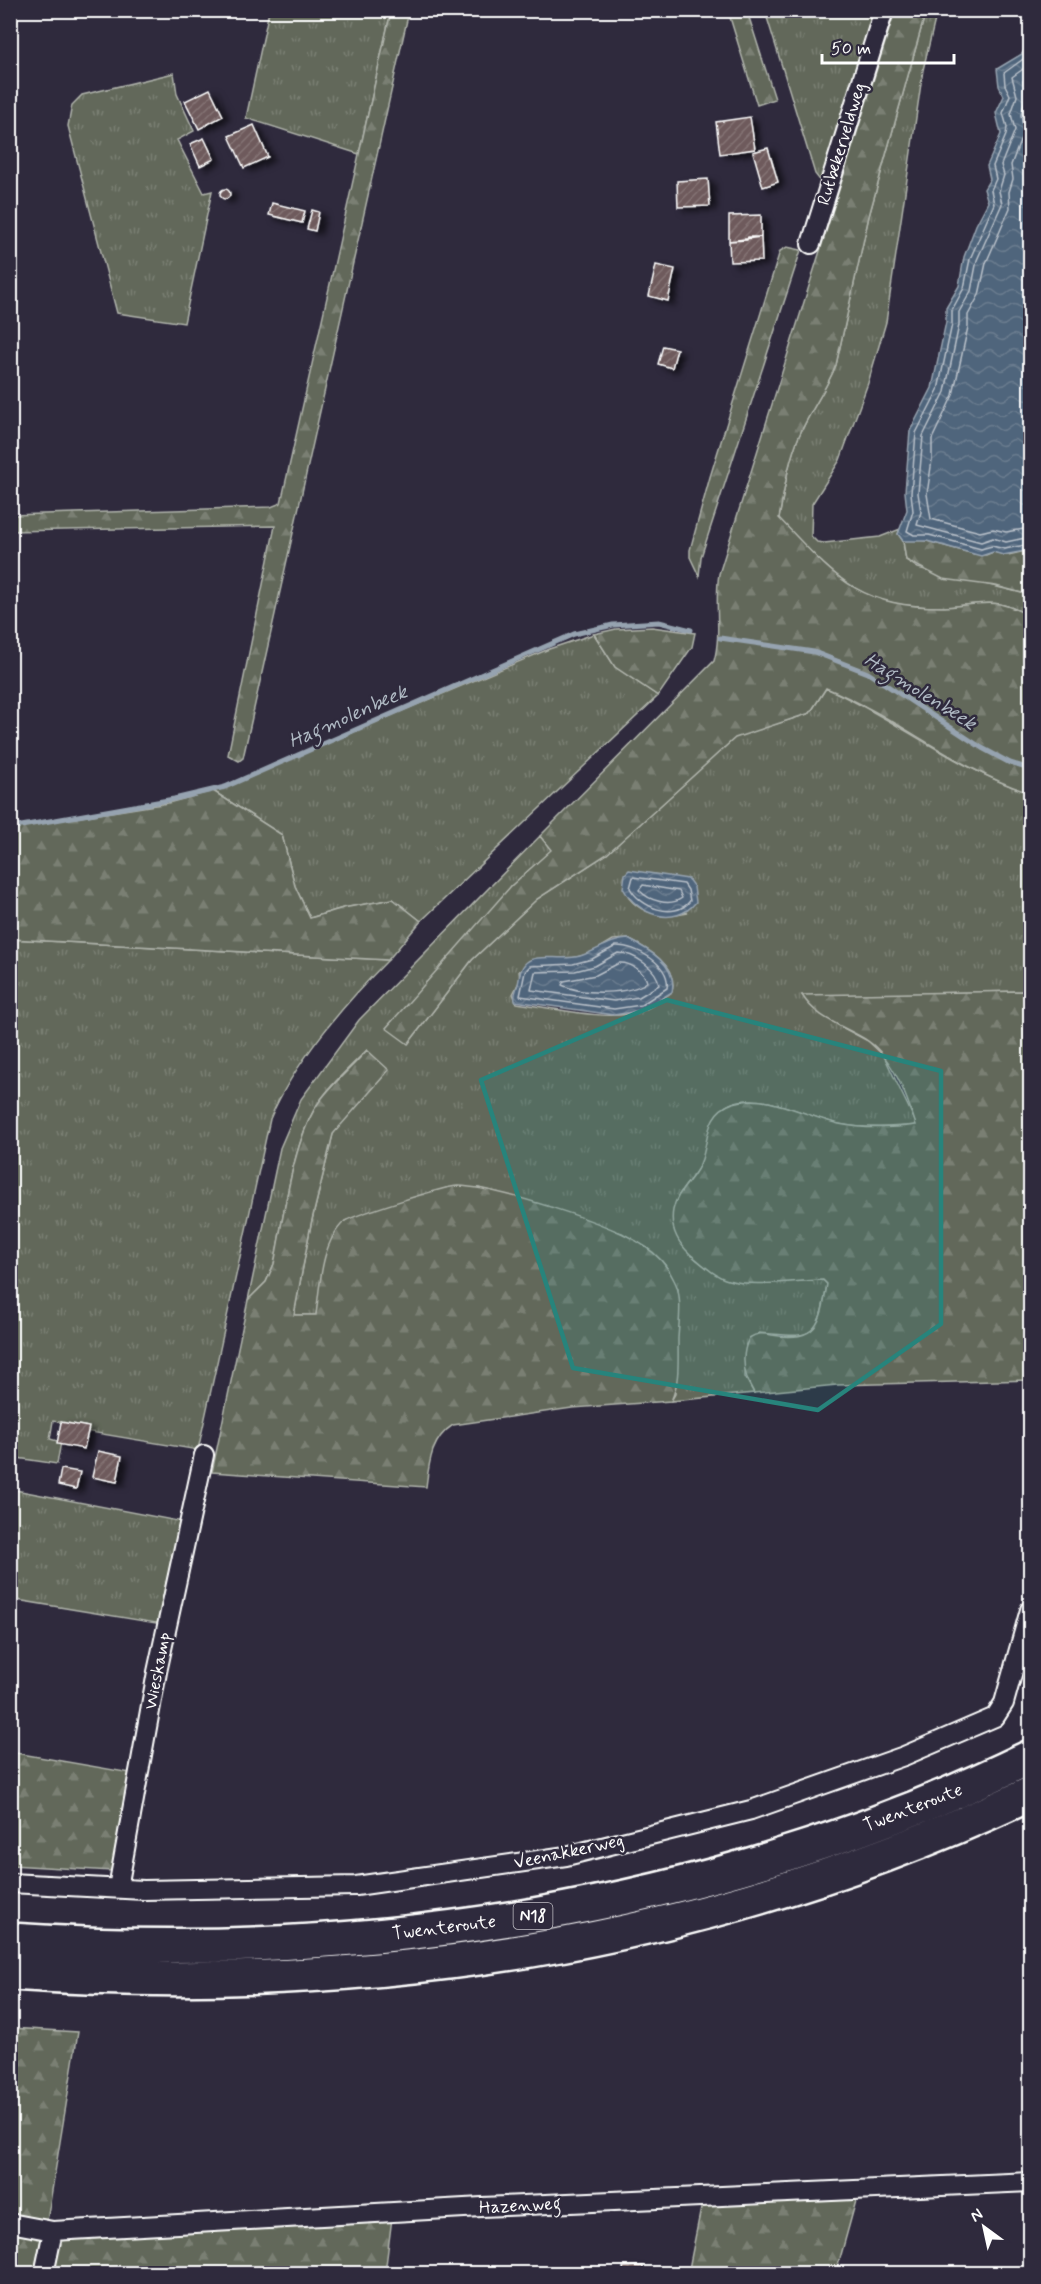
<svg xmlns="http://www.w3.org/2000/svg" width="1041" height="2284" font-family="Mynerve,sans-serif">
  <defs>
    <pattern id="grass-tufts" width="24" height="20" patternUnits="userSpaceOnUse" patternTransform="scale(1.5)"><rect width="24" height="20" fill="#62685a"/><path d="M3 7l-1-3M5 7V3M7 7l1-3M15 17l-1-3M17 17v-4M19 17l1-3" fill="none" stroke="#7a7f73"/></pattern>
    <pattern id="forest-firs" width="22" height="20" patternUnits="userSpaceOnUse" patternTransform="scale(1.5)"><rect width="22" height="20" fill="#62685a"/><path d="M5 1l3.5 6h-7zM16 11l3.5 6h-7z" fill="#7a7f73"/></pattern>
    <pattern id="water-waves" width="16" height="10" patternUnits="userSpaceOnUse" patternTransform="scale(1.5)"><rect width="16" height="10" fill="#50657b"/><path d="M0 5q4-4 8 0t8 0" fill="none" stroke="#6a7c8f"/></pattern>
    <pattern id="building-hatch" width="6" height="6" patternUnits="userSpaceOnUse" patternTransform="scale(1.5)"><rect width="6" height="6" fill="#6e5a5b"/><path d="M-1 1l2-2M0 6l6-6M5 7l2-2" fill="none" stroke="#847374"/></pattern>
    <filter id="shadow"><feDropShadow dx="6" dy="3.5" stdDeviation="3" flood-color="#0009"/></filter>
  </defs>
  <rect width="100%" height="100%" fill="#2f2a3d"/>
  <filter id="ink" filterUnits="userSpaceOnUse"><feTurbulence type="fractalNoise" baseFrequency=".0167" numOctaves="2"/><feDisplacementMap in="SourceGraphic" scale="12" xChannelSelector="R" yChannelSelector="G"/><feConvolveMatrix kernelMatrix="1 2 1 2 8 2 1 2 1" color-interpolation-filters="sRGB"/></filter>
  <g filter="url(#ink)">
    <path fill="url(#grass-tufts)" stroke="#b0b4ac" stroke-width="1.5" fill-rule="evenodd" d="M269,11H391L359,154L246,118Z
      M765,11H878L822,183L815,174Z
      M926,11H937L923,70L886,322L868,383L840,460L812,504L811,536L817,542L824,543L880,537L900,529L898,534L903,541L906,560L918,568L1030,595V615C1021,612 1010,606 1000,604C984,601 962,606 945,607C857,609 836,577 779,519C784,491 788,462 799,436C810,411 826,390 836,365L869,216Z
      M174,73L177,94L194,131L177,140L204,193L212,191L184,323L117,313L68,126L72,105L82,95Z
      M594,634L615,667L658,696L421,921L393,899L343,908L310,918L295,886L282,835L213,791L549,649Z
      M826,688C897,719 957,770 1030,793V991L803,996L838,1025L868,1041L884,1056L917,1125C893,1127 867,1129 844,1125C812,1120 762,1089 730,1104C706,1116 711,1142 701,1163C693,1180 677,1190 674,1209C666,1248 716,1280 750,1282C774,1284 799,1280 823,1280L827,1284C818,1343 812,1337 759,1333L746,1344L745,1377L754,1393L671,1401L675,1394L678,1289L665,1265L646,1247L622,1233L479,1188H447L345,1221L331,1242L326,1256L316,1315H294L311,1224L333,1134L349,1112L367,1050C349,1068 331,1084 317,1105C292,1145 284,1216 274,1264L266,1282L248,1300L280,1148L301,1099L359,1020L540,836L552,850L511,886L408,1044L472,960L537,899L607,854L735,737L810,713ZM629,898L688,913C665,918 644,916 629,898ZM628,939C648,949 678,965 672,992C664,998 654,1006 644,1010C611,1023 553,1008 517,1003L513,994L520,980L519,971L557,959L572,958L590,954L613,940Z
      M10,939L388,960C346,1002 293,1064 270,1119L198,1450L84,1431L85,1426L53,1421L50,1439L61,1442L57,1464L11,1457Z
      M10,1489L183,1522L162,1624L11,1599Z"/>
    <path fill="url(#forest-firs)" stroke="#b0b4ac" stroke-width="1.5" d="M391,11H409L243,758L239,761L228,755L275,526L11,531V515L271,507L281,503Z
      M728,11H747L775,99L757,105Z
      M895,11H926L869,216L836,365C826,390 810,411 799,436C788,462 784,491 779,518C835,577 858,608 945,607C962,606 984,601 1000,604C1010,606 1021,612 1030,615V793C957,770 898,717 826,688L810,713L735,738L607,854L537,899L472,960L408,1044L386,1028L511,886L551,850L540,836L714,661C722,632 714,603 719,574Z
      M787,247L801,250L701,557L699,576L690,557V550L710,477L780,251Z
      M909,539L927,541L974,554L986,555L993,552L1008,555L1030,550V595L996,586L943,579L906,560L903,541Z
      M652,627L695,633L692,647L658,696L615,667L594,634L616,629Z
      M213,791L282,835L295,886L310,918L343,908L393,899L421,921L388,960L11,939V828L168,803Z
      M1030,991V1380L837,1385L754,1393C744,1376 740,1357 749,1338C757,1333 763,1333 772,1335C817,1342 821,1325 827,1284L823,1280C796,1280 753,1288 728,1280C714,1276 701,1263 690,1254C677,1242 670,1227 673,1210C677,1189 696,1179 702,1159C709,1137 706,1112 733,1103C768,1092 806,1117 839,1124C863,1129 892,1128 916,1125C907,1097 893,1058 868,1041C845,1026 817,1020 802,995Z
      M367,1050L389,1070L333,1134L311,1224L294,1315H316C320,1285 321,1242 345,1221C357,1214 445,1186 458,1186C496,1187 614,1224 644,1246C657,1254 668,1267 674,1280C683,1296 679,1320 678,1339C678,1359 680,1383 671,1401L572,1408L453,1425C431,1439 429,1463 426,1487L212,1472L248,1300L266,1282L274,1264C284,1216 292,1145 317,1105C331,1084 351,1069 367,1050Z
      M10,1752L131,1773L112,1871L11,1865Z
      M10,2028L78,2032L47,2221L11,2215Z
      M857,2197L836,2273L688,2274L702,2203Z
      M392,2218L385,2273L52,2274L60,2235Z
      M10,2230L42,2235L34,2273H11Z"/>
    <path fill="url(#water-waves)" stroke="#96a3b0" stroke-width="1.5" d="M1030,41V550L1003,555L993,552L981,556L927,541H903L898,534L907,510L905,492L910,431L932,388L946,322V308L959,286L964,257L976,225L988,202L984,189L990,179L987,166L1001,134L996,113L1004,96L999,86L997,69L1022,54Z
      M629,870L688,879L694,887L696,902C675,928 638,916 623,888L625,874Z
      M628,939C648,949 678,965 672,992L643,1010L614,1015L515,1001C513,991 518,989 519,979C523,945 555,963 580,956C597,951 609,940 628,939Z"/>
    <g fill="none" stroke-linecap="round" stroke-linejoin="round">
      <path stroke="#b9c1ca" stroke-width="1.5" d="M1030,54L1004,73L1005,85L1010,95L1003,113L1007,127L1006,135L993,166L996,179L991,190L994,204L970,259L964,288L952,310V324L938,390L916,433L911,493L913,511L907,531L914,535H929L981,549L992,546L1005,549L1030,544
        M1030,64L1012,77L1017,96L1011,114L1015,130L1001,165L1004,175L999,191L1002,204L977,260L971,291L959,312V325L945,392L923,436L918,493L921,512L917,525L981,542L993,538L1006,542L1030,537
        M1030,75L1023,81L1026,96L1021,115L1024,131L1011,165L1013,179L1009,192L1010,208L986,263L979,295L968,315V327L953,395L932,439V460L927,494L931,519L980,532L993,529L1006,532L1030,528
        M633,877L684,884L688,890L690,901C674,921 640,907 630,888Z
        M643,885L679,891L682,898C670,907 649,901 639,890Z
        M616,946C636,945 671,965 667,988L641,1005L614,1009L520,996L525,972L530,966L573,964L592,959Z
        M618,953C634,953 658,969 659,985L639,997L614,1001L531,990L535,972L575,971L595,966Z
        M619,963C630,962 645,972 647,982C629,995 582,995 562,985L564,981L596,975Z"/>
      <path stroke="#96a3b0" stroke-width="5" d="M720,638L814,652L868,673L982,748L1010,763L1030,769
        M10,828L174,799L225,787L574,634L613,625L659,622L691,630"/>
    </g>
    <path fill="url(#building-hatch)" stroke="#fff" stroke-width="1.5" filter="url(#shadow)" d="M210,89L223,116L199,129L185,101Z
      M750,117L755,149L720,154L716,122Z
      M254,125L268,157L244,168L229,136Z
      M204,138L214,159L200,166L190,144Z
      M768,148L778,182L763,187L753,152Z
      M708,179L710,206L678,207L677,181Z
      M220 194a5 5 0 1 1 10 0a5 5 0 1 1-10 0Z
      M272,203L305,211L302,223L269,215Z
      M312,210L319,212L315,231L307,229Z
      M761,215V237L729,241V216Z
      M748,237H761L762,261L730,262L729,241L747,240Z
      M656,265L675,269L668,301L649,296Z
      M663,346L677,349L672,368L658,364Z
      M61,1422L89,1427L84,1449L57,1444Z
      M98,1451L122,1456L117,1482L92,1477Z
      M61,1469L80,1472L76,1489L58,1485Z
      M643,2266V2274H624L623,2267Z
      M407,2268L416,2274H398V2269Z"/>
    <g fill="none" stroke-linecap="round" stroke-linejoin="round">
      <defs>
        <path id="street" d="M811,244L884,10
          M10,1883L144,1890L356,1886L566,1856L751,1810L904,1756L995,1717L1004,1703L1030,1610
          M118,1888L157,1672L204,1455
          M10,2223L53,2231L482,2207L1030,2182
          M44,2274L53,2231"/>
        <path id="highway" d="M10,1940C360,1964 713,1911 1030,1757
          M10,1973C368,1997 704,1947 1030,1794"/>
      </defs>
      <use href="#street" stroke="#fff" stroke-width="22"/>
      <use href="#highway" stroke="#fff" stroke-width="38"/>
      <use href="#street" stroke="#2f2a3d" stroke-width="18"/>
      <use href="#highway" stroke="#2f2a3d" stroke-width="33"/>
    </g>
  </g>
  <path fill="#27847c" fill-opacity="0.2" stroke="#27847c" stroke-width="4.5" stroke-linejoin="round" d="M667,1000L941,1071V1324L818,1410L573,1368L481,1080Z"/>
  <g text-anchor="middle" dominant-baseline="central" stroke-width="5" stroke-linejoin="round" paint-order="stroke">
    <rect fill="#2f2a3d" stroke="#c1bfc5" stroke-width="1.5" x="513.5" y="1903" width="39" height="26" rx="4.5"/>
    <g font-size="16" font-weight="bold" fill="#fff">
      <text x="533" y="1916">N18</text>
    </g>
    <g font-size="18" fill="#fff" stroke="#2f2a3d">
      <text transform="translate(842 144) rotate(-73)">Rutbekerveldweg</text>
      <text transform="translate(158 1671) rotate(-79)">Wieskamp</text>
      <text transform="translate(913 1808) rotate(-21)">Twenteroute</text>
      <text transform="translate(569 1852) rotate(-12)">Veenakkerweg</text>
      <text transform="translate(444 1928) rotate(-7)">Twenteroute</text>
      <text transform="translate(520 2206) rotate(-3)">Hazenweg</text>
    </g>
    <g font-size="20" font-style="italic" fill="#b0bac4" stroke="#2f2a3d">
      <text transform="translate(920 692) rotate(32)">Hagmolenbeek</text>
      <text transform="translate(348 717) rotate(-24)">Hagmolenbeek</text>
    </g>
  </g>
  <rect width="1041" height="2284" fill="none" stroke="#2f2a3d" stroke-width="36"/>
  <rect x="18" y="18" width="1005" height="2248" fill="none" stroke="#fff" stroke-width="2" filter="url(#ink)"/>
  <g transform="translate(984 2227) rotate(327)" stroke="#2f2a3d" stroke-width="4.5" paint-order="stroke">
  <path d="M0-4.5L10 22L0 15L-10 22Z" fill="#ffffff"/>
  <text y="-9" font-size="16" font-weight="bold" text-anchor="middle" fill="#ffffff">N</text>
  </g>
  <path d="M822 54v9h132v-9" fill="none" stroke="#ffffff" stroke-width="3"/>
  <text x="831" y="54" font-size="18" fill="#ffffff" stroke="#2f2a3d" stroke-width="4.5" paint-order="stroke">50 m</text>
</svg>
